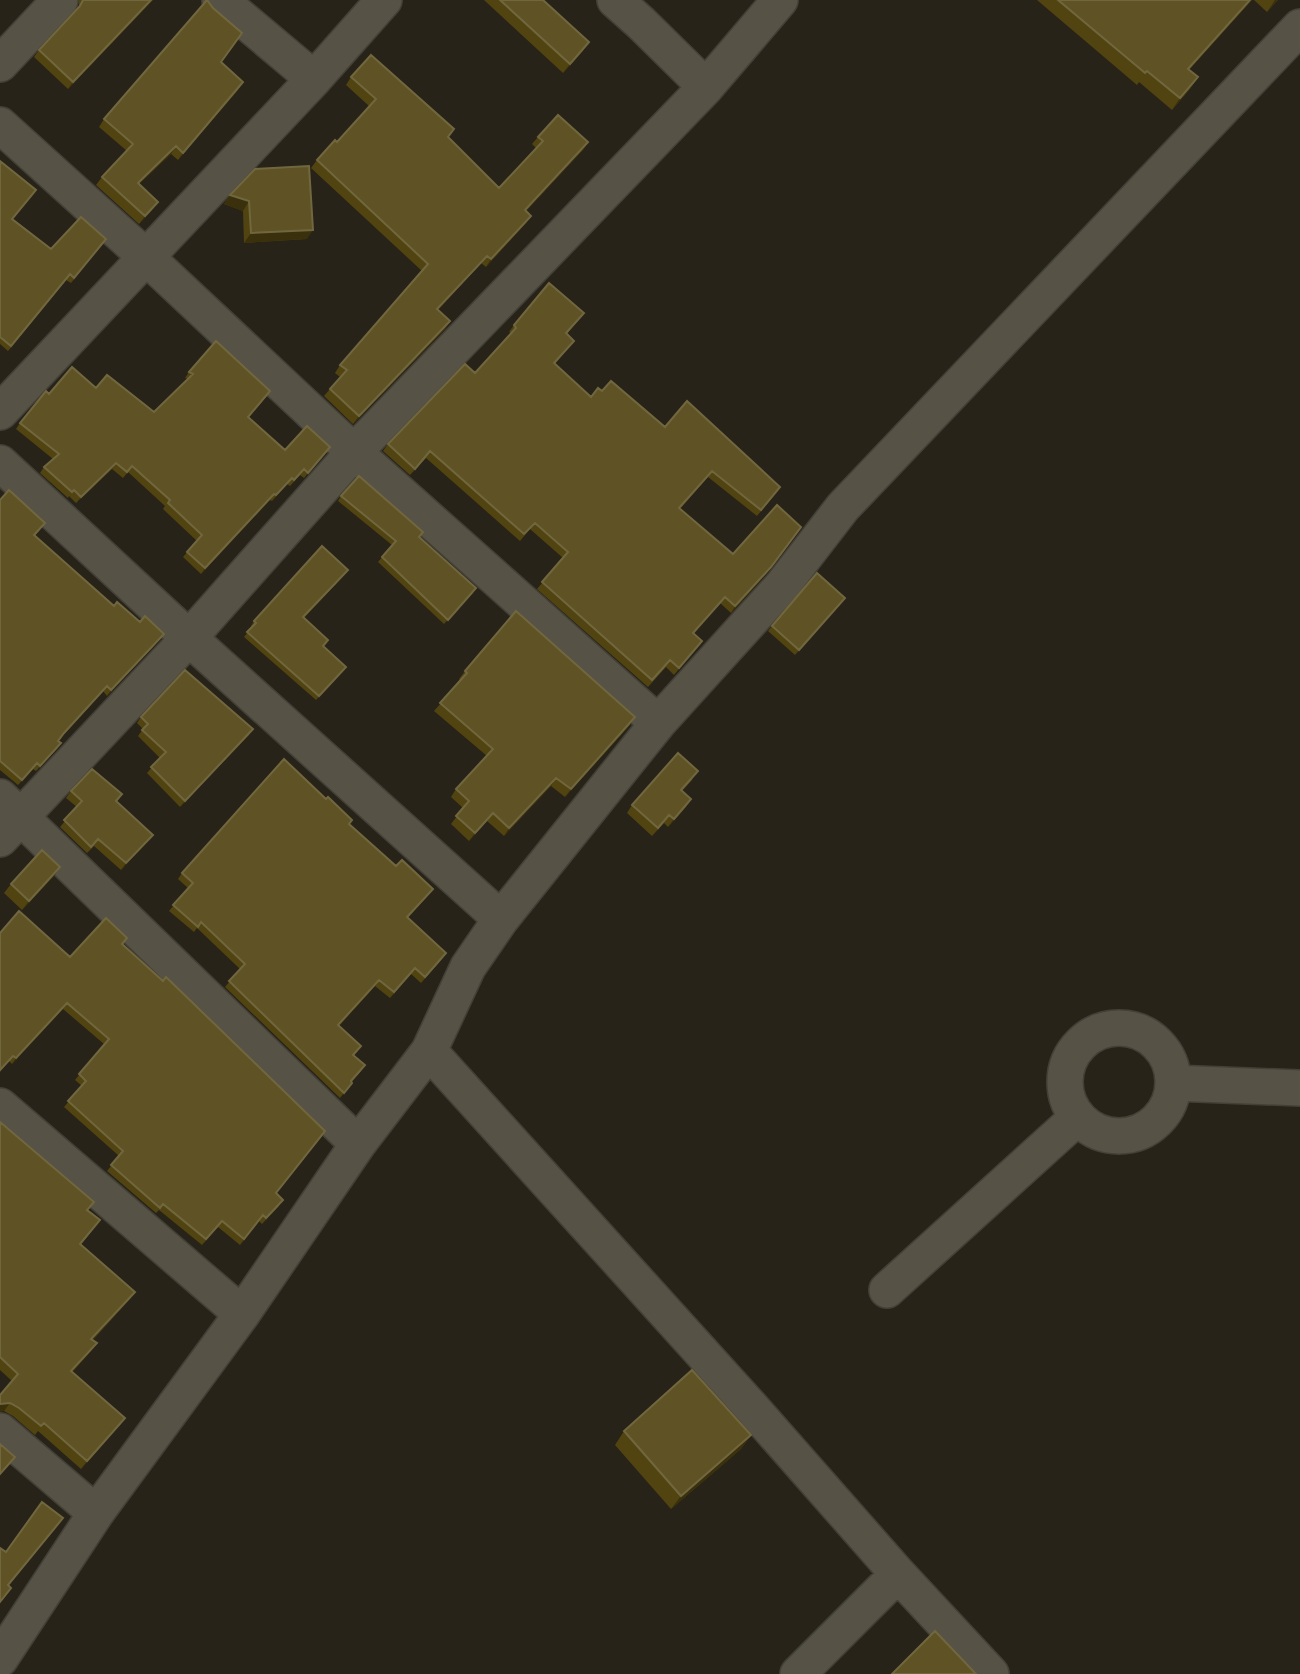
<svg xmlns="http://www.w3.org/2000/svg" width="1300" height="1674" font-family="'Archivo Narrow',sans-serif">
  <rect width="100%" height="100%" fill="#272319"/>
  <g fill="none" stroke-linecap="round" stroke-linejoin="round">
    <defs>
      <path id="minor" d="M220,0L314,79
        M615,0L641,23L706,87L780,0
        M0,64L60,0
        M0,125L146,257L354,452L658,723
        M0,412L314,79L384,0
        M0,463L189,638L501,919
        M0,797L358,1144
        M0,839L189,638L354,452L706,87
        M1065 1082a54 54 0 1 1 108 0a54 54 0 1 1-108 0Z
        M429,1051L752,1408L898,1574L991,1674
        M1173,1083L1300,1088
        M0,1106L242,1314
        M887,1290L1078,1117
        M0,1431L96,1513
        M0,1659L96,1513L242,1314L358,1144L429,1051L468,967L501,919L658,723L782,586L843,507L1300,27
        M798,1674L898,1574"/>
    </defs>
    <use href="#minor" stroke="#434038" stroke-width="38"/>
    <use href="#minor" stroke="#565246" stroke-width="35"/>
  </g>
  <path fill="#514411" d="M79,0H153L68,89L34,57L39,50L78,9L79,5Z
    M484,0H543L589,42L582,52L563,73Z
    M1037,0H1252L1189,70L1198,77L1190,89L1172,110L1139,82L1137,85Z
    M1254,0H1278L1267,12Z
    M221,62L238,90L178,160L171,154L139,184L152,210L139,224L96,185L102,177L127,151L99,127L104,119Z
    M351,77L448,138L499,188L536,148L532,144L538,137L588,142L583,150L526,211L531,216L526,223L486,267L481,263L438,310L450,321L445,329L353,424L324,396L340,377L335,373L340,365L422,271L311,168L317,160L337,142L369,106L346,85Z
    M0,161L13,219L51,249L102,244L71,283L66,280L8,351L0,344Z
    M309,166L307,239L244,243L243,211L224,204L230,195Z
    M584,313L567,334L574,341L555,364L591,397L602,391L665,427L776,493L757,516L708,477L680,509L733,554L767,573L731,613L720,603L694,633L697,647L674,675L666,667L648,687L537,589L563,558L530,529L520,541L426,458L410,475L383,451L388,444L475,373L511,333L509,332L514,325Z
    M189,372L266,397L249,417L285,450L330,447L304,478L300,475L290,486L287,484L272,501L270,500L201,574L183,557L197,541L163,509L165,506L128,472L123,478L112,469L76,503L69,496L68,498L40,473L44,467L53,459L16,429L20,423L49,394L96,388L154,412L188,379L185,378Z
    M341,496L419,537L473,593L444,624L378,562L392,545L338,501Z
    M0,500L45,523L35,536L114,606L160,639L107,696L103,691L60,739L58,741L61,743L57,749L36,771L33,769L18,785L0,770Z
    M345,574L304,618L323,647L346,667L316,700L244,637L252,627L251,626L254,621Z
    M845,598L795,655L768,631L772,626Z
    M465,671L630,725L565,797L551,786L504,836L487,821L469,841L451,824L463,808L451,797L456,789L487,756L434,711L461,680L459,679Z
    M141,717L249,735L180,807L147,773L160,758L138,736L143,729L137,723Z
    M693,779L682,791L686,807L668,827L664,823L652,836L627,813L632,805Z
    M71,791L117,802L148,841L121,870L94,846L87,853L60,827L77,807L66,798Z
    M352,820L349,824L396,866L433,889L408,918L442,959L421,983L411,974L390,998L375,986L339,1026L361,1046L353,1055L361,1071L351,1082L352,1083L340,1098L225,987L240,969L197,928L194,932L169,911L188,888L178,879L182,873Z
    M60,867L53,877L22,910L4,893L11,884Z
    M0,933L70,957L123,945L276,1194L279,1206L262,1224L259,1221L240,1245L218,1227L202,1245L159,1210L156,1213L107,1171L119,1156L64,1107L82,1086L75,1080L104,1044L63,1009L12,1064L9,1061L0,1072Z
    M0,1122L88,1210L94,1228L81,1244L135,1292L129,1300L93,1340L91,1351L72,1372L125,1418L119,1426L81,1469L38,1431L35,1435L13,1416L4,1411L12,1381L0,1370Z
    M624,1431L751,1435L741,1449L671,1509L615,1445Z"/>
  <path fill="#3a300c" d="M151,0H153L68,89L73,82Z
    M1250,0H1252L1180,80L1188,69Z
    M1275,0H1278L1267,12Z
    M589,42L582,52L563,73L570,64Z
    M1198,77L1190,89L1172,110L1180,98Z
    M243,82L238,90L178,160L183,153Z
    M588,142L583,150L520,218L525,210Z
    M176,146L171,154L132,191L138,183Z
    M230,195L249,201L243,211L224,204Z
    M158,202L152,210L139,224L145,216Z
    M531,216L526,223L486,267L491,259Z
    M313,230L307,239L244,243L251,233Z
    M487,256L481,263L432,317L437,309Z
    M450,321L445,329L353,424L359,416Z
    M116,463L112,469L76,503L81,497Z
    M712,471L708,477L674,515L679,508Z
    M274,494L270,500L201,574L205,568Z
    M801,527L767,573L731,613L735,606Z
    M348,570L345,574L300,622L303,617Z
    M164,634L160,639L107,696L111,690Z
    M107,686L103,691L60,739L64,733Z
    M635,717L630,725L565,797L571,789Z
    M253,729L249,735L180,807L185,801Z
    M556,778L551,786L504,836L509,828Z
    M691,799L686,807L668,827L674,819Z
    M493,813L487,821L469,841L475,833Z
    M153,835L148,841L121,870L126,863Z
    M60,867L53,877L22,910L29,901Z
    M379,980L375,986L334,1031L338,1025Z
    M67,1003L63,1009L12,1064L16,1058Z
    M135,1292L129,1300L86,1347L91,1339Z
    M97,1343L91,1351L66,1380L71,1371Z
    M10,1403L4,1411L0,1412V1404Z
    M125,1418L119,1426L81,1469L87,1461Z
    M751,1435L741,1449L671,1509L681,1496Z
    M63,1518L57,1526L2,1593L8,1585Z"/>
  <path fill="#5f5325" stroke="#71673f" stroke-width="2" d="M83,0H151L73,82L39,50L80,6Z
    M207,0L213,8L242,33L221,62L243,82L183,153L176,146L138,183L158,202L145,216L102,177L133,144L104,119Z
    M500,0H543L589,42L570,64Z
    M1058,0H1250L1188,69L1198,77L1180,98L1147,71L1145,73Z
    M371,55L454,129L448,137L499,188L543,141L538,137L558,115L588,142L525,210L531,216L491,259L487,256L437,309L450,321L359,416L330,389L347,370L340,365L428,264L317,160L335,140L337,142L376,99L351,77Z
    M0,161L36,190L12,219L51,249L81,217L106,239L74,278L70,274L11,346L0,337Z
    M309,166L313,230L251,233L249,201L230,195L255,169Z
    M549,283L584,313L566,333L574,341L554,363L591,397L598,388L602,391L611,381L665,427L687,401L780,487L761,510L712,471L679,508L733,554L777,505L801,527L771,567L735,606L725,597L693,633L702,641L679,668L670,660L652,680L542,582L568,552L535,523L524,534L430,451L415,469L388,444L465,364L475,373L516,328L514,325Z
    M216,341L270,391L248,417L285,450L307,426L330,447L308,473L304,469L294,480L292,478L276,495L274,494L205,568L187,552L202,535L168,503L170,500L132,466L127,472L116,463L81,497L74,490L72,492L44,467L59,454L20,423L46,391L49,394L72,367L96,388L107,375L154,412L193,374L189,372Z
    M359,476L423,532L419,537L476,588L448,620L382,557L396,541L341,496Z
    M9,490L45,523L34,535L114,606L117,602L140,622L145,616L164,634L111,690L107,686L64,733L58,741L61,743L40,766L37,763L22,780L0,761V500Z
    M322,546L348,570L303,617L328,640L323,646L346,667L319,696L247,632L256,623L254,621Z
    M817,573L845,598L799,650L772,626Z
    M516,611L635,717L571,789L556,778L509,828L493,813L475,833L456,816L469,801L456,789L493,749L440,703L467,673L465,671Z
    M185,670L253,729L185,801L151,767L166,752L142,730L148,724L141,717Z
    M678,753L698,771L681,790L691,799L674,819L669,815L658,828L632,805Z
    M284,759L326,799L328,797L352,820L349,824L396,866L402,860L433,889L407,917L446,953L425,977L415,968L394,992L379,980L338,1025L361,1046L353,1055L365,1065L351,1081L352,1083L344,1093L229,981L245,964L201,922L198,927L173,905L193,883L182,873Z
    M92,769L122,794L116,801L153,835L126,863L98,839L91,847L64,820L82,801L71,791Z
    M42,850L60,867L29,901L11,884Z
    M19,911L70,957L106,918L127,938L122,944L163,981L166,977L325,1131L276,1193L283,1200L266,1218L263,1215L244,1239L222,1221L206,1239L163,1204L160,1208L111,1165L123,1151L68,1101L86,1081L79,1074L109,1039L67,1003L16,1058L13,1056L0,1070V933Z
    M0,1122L94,1202L87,1210L100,1220L80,1244L135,1292L91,1339L97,1343L71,1371L125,1418L87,1461L44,1423L41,1426L19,1408L10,1403L0,1404V1395L18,1374L0,1357Z
    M692,1370L751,1435L681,1496L624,1431Z
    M0,1444L15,1457L0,1474Z
    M42,1502L63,1518L8,1585L11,1588L0,1602V1548L6,1552Z
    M935,1631L976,1674H892Z"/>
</svg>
